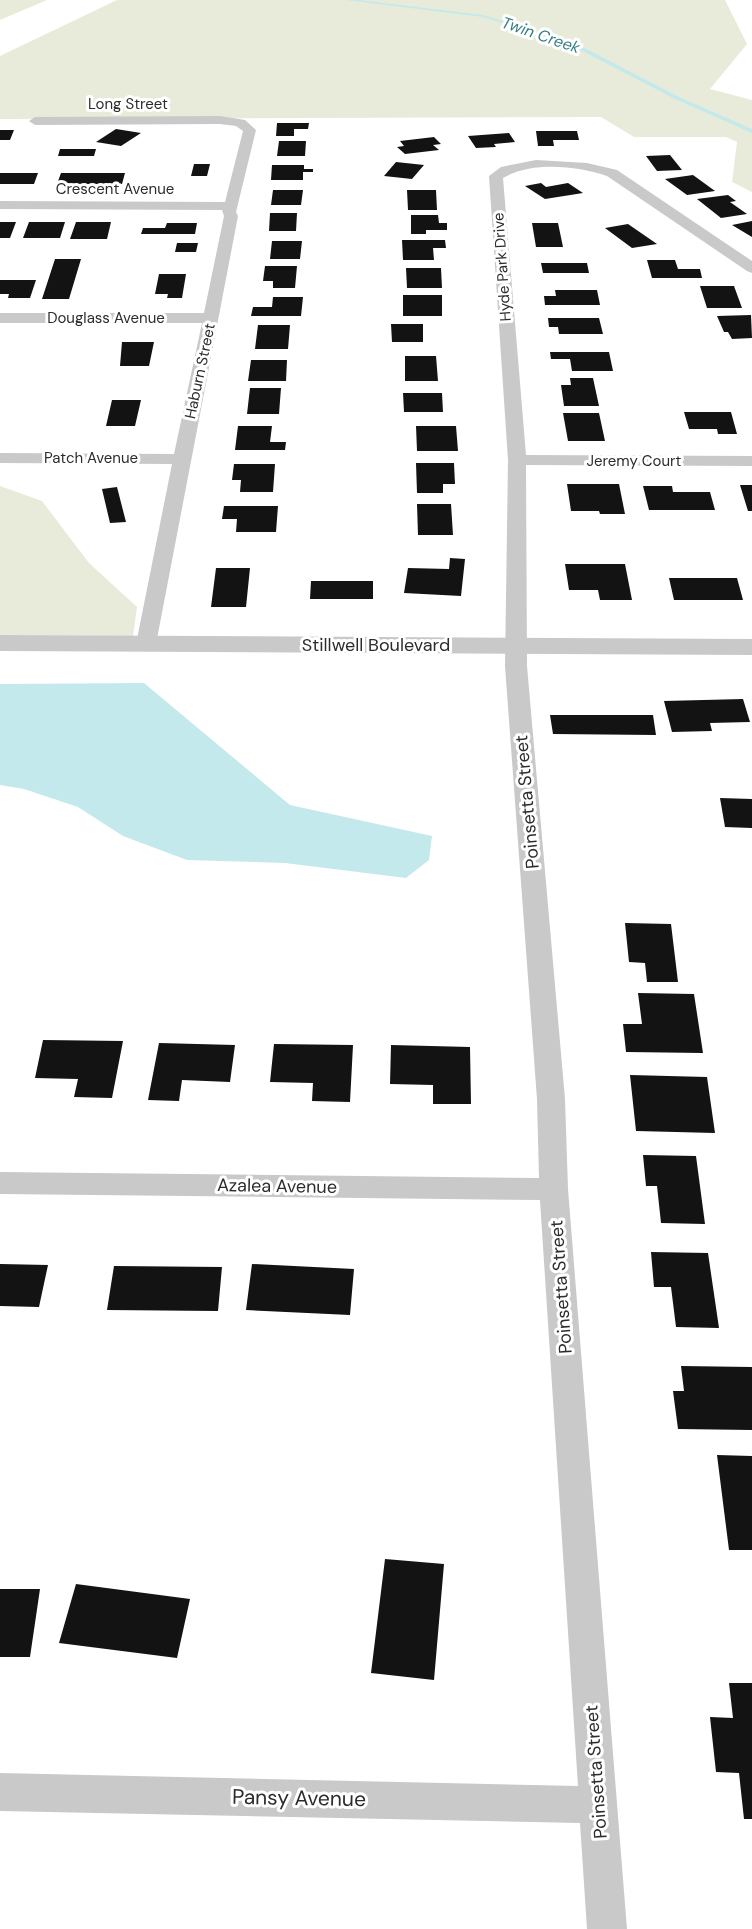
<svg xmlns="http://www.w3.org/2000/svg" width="752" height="1929" font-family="'DM Sans',sans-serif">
  <rect width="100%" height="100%" fill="#fff"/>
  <path fill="#e8ebd9" d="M0,0H47L0,20Z
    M117,0H725L747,44L710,89L752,100V192L732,182L737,142L726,137H634L601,117L0,119V56Z
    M0,486L42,501L89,563L137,607L133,636L0,635Z"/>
  <path fill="#c4e9ec" d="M144,683L290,805L432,836L429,860L406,878L285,863L187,860L123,836L78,807L24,789L0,785V684Z"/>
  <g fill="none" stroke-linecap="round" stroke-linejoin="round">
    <path fill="#c4e9ec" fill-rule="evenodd" d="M346,0H359L483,15L571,41L679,97L752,129V133L675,99L567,43L483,17Z"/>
  </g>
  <path fill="#131313" d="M277,123H309L308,129H294V136H276Z
    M116,129L141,133L121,146L96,142Z
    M0,130H14L10,140H0Z
    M536,131H577L579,140H553L554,146H538Z
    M509,133L515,142L494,144L496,147L476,148L468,136Z
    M434,137L441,144L433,145L439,150L405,154L397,147L404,146L400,141Z
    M279,141H306L305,156H277Z
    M60,149H96L94,156H58Z
    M670,155L682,170L657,171L646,156Z
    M396,162L424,165L412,179L384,176Z
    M194,164H210L207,176H191Z
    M272,165H304V169H313V172H303V180H271Z
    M0,173H38L34,184H0Z
    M61,173H125L122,184H57Z
    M693,175L715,191L687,195L665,179Z
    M541,183L546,187L568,183L583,193L545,199L525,186Z
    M273,190H303L301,205H271Z
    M407,190H436L437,210H408Z
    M728,195L736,201L730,202L747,214L721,218L697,199Z
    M270,213H297L296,231H269Z
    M411,215H438L439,223H447V230H426V234H411Z
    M752,221V237L732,225Z
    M0,222H16L10,238H0Z
    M29,222H65L60,238H23Z
    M76,222H111L107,239H70Z
    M167,223H197L195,234H141L143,228H165Z
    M532,223H558L563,247H536Z
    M628,224L657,244L632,248L605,228Z
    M402,240H445L446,248H433L434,260H403Z
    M272,241H302L300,259H270Z
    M177,243H198L196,252H175Z
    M55,259H81L69,299H42Z
    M647,260H675L678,269H700L702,278H652Z
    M541,263H587L589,273H543Z
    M265,266H297L295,288H273V281H263Z
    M406,268H441L442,288H407Z
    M159,274H186L182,298H167L168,294H155Z
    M0,280H36L30,298H8L9,294H0Z
    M700,286H734L742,308H707Z
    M555,290H597L600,305H545L544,296H556Z
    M403,295H442V316H403Z
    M273,297H303L301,316H251L253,307H272Z
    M751,315L752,338L732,339L728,332H724L717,316Z
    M548,318H599L603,334H559L558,327H549Z
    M391,324H423V342H392Z
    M258,325H290L288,349H255Z
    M122,342H154L149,366H120Z
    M550,352H609L613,371H572L570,359H551Z
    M405,356H436L438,381H405Z
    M251,360H287L286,381H248Z
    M570,378H593L599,406H564L561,385H571Z
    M250,388H281L279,414H247Z
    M403,393H442L443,412H404Z
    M112,400H141L135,426H106Z
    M684,412H731L737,434H718L717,429H689Z
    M563,413H599L605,441H568Z
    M238,426H272L270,442H286L285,450H235Z
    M416,426H456L458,451H417Z
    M416,463H454L455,484H443V493H417Z
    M234,464H275L273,492H240L241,480H232Z
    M567,484H619L625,514H600L599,511H571Z
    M740,485H752V511H748Z
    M643,486H672L673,492H710L715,510H649Z
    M117,487L126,522L110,523L102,489Z
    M417,504H451L453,535H418Z
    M224,506H278L276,532H236L237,519H222Z
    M450,558L465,559L461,596L404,593L408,568L449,569Z
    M565,564H625L632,600H600L598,590H569Z
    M216,568H250L246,607H211Z
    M669,578H737L743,600H674Z
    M311,581H373V599H310Z
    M743,699L750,722L710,723L712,731L672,732L664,701Z
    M550,715H653L656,735L553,734Z
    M720,798L752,799V828L725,827Z
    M625,923L671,924L678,982H647L645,963L629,962Z
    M638,993L694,994L703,1053L626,1052L623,1024H642Z
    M43,1040L123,1041L112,1098L74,1097L78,1079L35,1078Z
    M159,1043L235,1045L230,1082L182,1080L179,1101L148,1100Z
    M274,1044L353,1045L350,1102L312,1101L313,1083L270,1082Z
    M391,1045L470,1047L471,1104H433V1085L390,1084Z
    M630,1075L707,1077L715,1133L636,1131Z
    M643,1155L696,1156L705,1224L661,1223L657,1186H646Z
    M651,1252L708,1253L719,1328L676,1327L671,1287H654Z
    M0,1264L48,1265L39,1307L0,1306Z
    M252,1264L354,1269L350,1315L246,1310Z
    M114,1266L222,1267L218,1311L107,1310Z
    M681,1366L752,1367V1430L678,1429L673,1391H684Z
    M717,1455L752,1456V1550H729Z
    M385,1559L444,1564L434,1680L371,1673Z
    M76,1584L190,1599L177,1658L59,1643Z
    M0,1589H40L30,1657H0Z
    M729,1683H752V1819H744L739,1773L716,1772L710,1717L733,1718Z"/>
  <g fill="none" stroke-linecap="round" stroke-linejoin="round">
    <path fill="#c9c9c9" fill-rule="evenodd" d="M220,116L245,120L256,130L236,212L238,216L156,644L153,648L146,650L139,648L136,644L172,464L0,463V453L174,454L202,323H0V313H204L224,216L222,210L0,209V201L225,202L243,131L236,126L220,124L35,125L29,121L35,117Z
      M536,160L587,163L617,170L752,261V273L747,271L607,176C577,166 532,161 503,178L526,455L752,456V466L526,465L527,666L565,1099L568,1189L627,1929H587L580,1823L0,1811V1773L578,1786L540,1200L0,1194V1172L539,1178L537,1099L505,666L508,460L489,176L501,167Z"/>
    <path fill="#c9c9c9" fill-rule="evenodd" d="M0,635L752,639V655L0,651Z"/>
  </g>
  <g text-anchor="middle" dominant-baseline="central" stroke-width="6" stroke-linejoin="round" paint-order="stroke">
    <g font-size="15" fill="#2c2c2c" stroke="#fff">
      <text x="128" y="104">Long Street</text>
      <text x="115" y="189">Crescent Avenue</text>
      <text transform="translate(502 267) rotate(-94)">Hyde Park Drive</text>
      <text x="106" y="318">Douglass Avenue</text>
      <text transform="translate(200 371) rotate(-78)">Haburn Street</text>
      <text x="91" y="458">Patch Avenue</text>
      <text x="634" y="461">Jeremy Court</text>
    </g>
    <g font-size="16" font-style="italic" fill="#347f84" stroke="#fff">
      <text transform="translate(541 35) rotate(19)">Twin Creek</text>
    </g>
    <g font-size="18" fill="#2c2c2c" stroke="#fff">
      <text x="376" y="645">Stillwell Boulevard</text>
      <text transform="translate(527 802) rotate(-95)">Poinsetta Street</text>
      <text transform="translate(277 1186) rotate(1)">Azalea Avenue</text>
      <text transform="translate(561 1287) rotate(-94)">Poinsetta Street</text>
      <text transform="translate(596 1772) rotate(-94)">Poinsetta Street</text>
    </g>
    <g font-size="21" fill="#2c2c2c" stroke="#fff">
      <text transform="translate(299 1798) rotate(1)">Pansy Avenue</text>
    </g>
  </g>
</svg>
